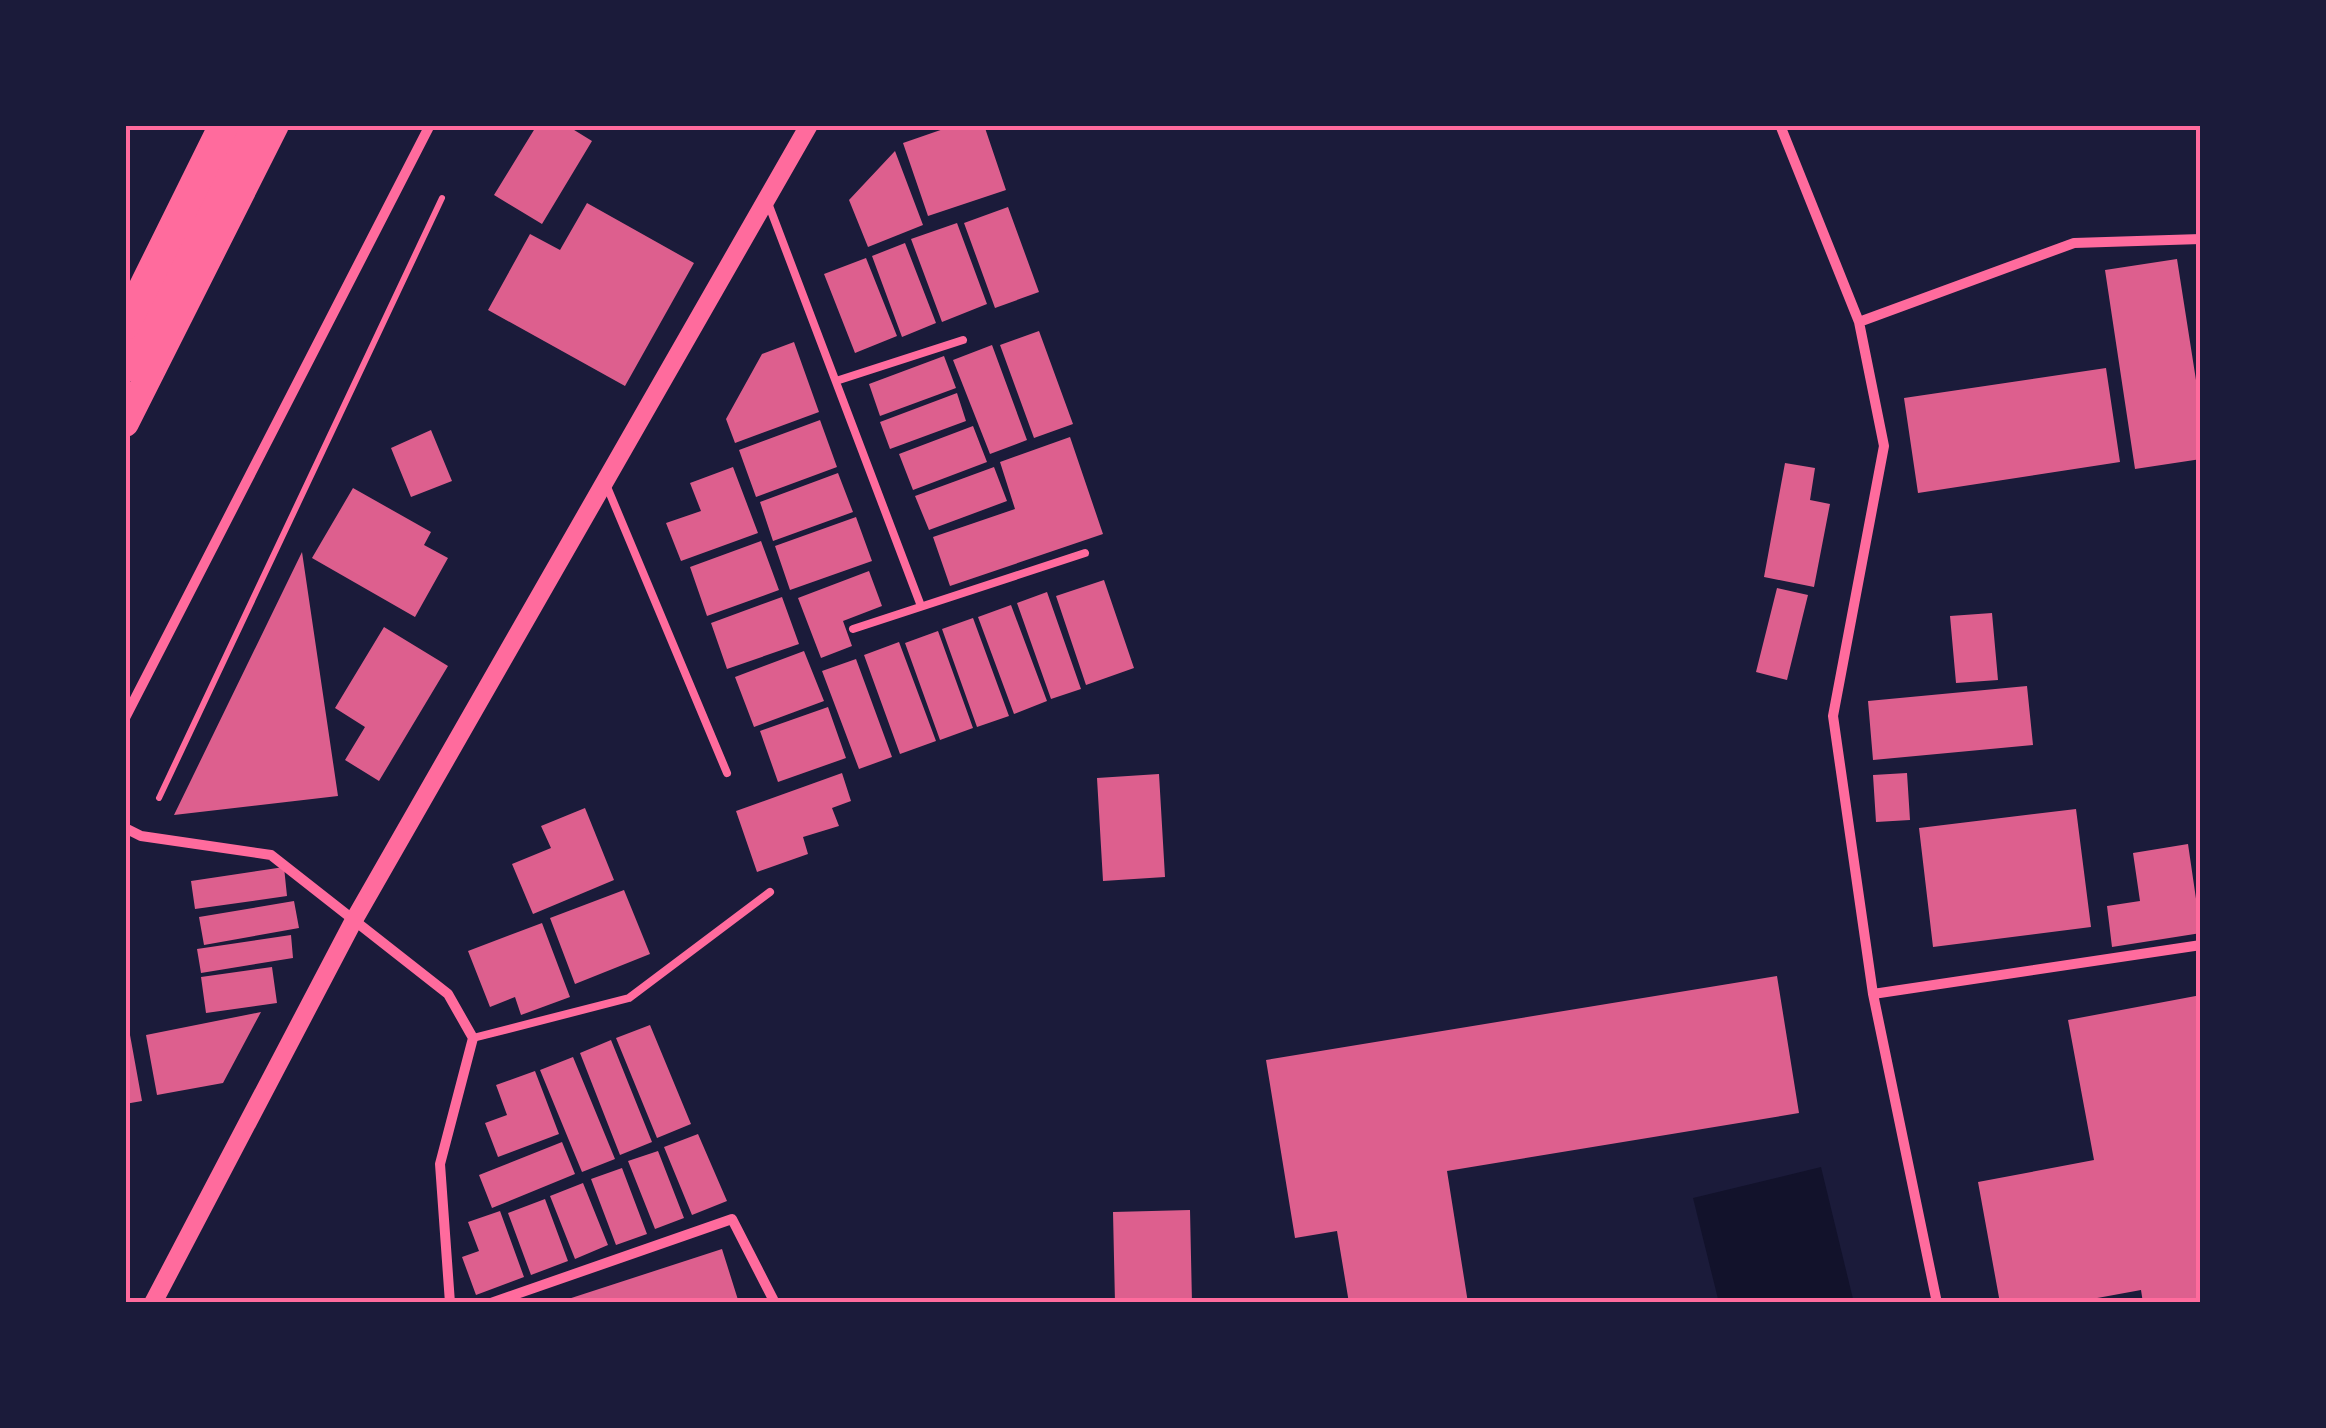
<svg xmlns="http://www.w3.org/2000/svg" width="2326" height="1428" font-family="'Fira Sans',sans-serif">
  <rect width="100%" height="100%" fill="#1b1b3a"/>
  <path fill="#12122b" d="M1821,1167L1854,1303H1719L1693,1198Z"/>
  <path fill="#dd5f8e" d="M537,125H566L592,141L542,224L494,195Z
    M955,125H984L1006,190L928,216L903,143Z
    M895,151L923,225L868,247L849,200Z
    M587,203L694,263L625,386L488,310L530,234L560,250Z
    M1008,207L1039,292L995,308L964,223Z
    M957,223L987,304L942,322L911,239Z
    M905,243L936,323L902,337L872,256Z
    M866,258L897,336L855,353L824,274Z
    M2177,259L2201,412V459L2135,469L2105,270Z
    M1039,331L1073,424L1034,438L1000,345Z
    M794,342L819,412L735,443L726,419L762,354Z
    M992,345L1027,440L990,454L953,360Z
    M944,356L956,388L880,416L869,384Z
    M2106,368L2120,462L1918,493L1904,398Z
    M957,393L966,421L890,449L880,422Z
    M820,420L837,467L756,497L739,450Z
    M973,426L987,462L913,490L899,454Z
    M431,430L452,481L411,497L391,448Z
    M1070,437L1103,534L950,586L933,537L1015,509L1000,462Z
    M1785,463L1815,468L1810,500L1830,504L1814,587L1764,577Z
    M733,467L758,533L681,561L666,523L701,511L690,483Z
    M994,467L1007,501L929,530L915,496Z
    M838,473L853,512L773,541L760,502Z
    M353,488L431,532L424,545L448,558L415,617L312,558Z
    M856,517L872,561L790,590L775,546Z
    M761,541L779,590L707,616L690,567Z
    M302,552L338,796L174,815Z
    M869,571L882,606L843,621L852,646L821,658L798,598Z
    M1104,580L1134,668L1086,685L1056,596Z
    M1777,588L1808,595L1787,680L1756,672Z
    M1047,592L1081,689L1051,699L1017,603Z
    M782,597L799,644L727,669L711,623Z
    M1011,605L1047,701L1014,714L978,617Z
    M1992,613L1998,680L1956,683L1950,616Z
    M973,618L1009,716L977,727L942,629Z
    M384,627L448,666L379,781L345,760L365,727L335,708Z
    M938,631L973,728L940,740L905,643Z
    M899,642L936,741L900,754L864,655Z
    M804,651L824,701L754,727L735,677Z
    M856,659L892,757L859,769L822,671Z
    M2027,686L2033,745L1873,760L1868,701Z
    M828,707L846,758L778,782L760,731Z
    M842,773L851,801L832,808L839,826L803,837L808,854L757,872L736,811Z
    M1907,773L1910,820L1876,822L1873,775Z
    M1159,774L1165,877L1103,881L1097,778Z
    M585,808L614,880L533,914L512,864L551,848L541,826Z
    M2076,809L2091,927L1933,947L1919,828Z
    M2188,844L2201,933L2112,947L2107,906L2140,901L2133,853Z
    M284,867L287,896L195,909L191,881Z
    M624,890L650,954L575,984L550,918Z
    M294,901L299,928L204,945L199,917Z
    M542,923L570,997L521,1015L515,997L490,1007L468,951Z
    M291,935L293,958L201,973L197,949Z
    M272,967L277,1003L206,1013L201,977Z
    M1777,976L1799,1113L1447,1171L1468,1303H1349L1337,1231L1295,1238L1266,1060Z
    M2201,995V1303H2143L2141,1290L2070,1303H2000L1978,1182L2094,1160L2068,1020Z
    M261,1012L223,1083L157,1095L146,1035Z
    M128,1024L142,1101L125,1104V1025Z
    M650,1025L691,1124L657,1138L616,1038Z
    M611,1040L652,1142L620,1155L580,1053Z
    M573,1057L615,1159L582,1172L540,1070Z
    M535,1071L559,1134L498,1157L485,1123L507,1115L496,1085Z
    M698,1134L727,1201L692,1215L664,1147Z
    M562,1142L575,1174L492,1208L479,1175Z
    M658,1151L684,1218L655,1229L628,1161Z
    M622,1168L647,1234L616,1245L591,1179Z
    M583,1183L608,1245L575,1259L550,1196Z
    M545,1199L568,1261L531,1275L508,1213Z
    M1190,1210L1192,1303H1115L1113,1212Z
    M500,1211L524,1277L476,1295L462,1257L479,1251L468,1222Z
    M722,1249L739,1303H559V1302Z"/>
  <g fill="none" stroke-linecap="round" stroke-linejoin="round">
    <path stroke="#ff6b9d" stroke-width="6" d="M159,798L442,198"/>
    <path stroke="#ff6b9d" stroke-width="8" d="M768,203L921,606
      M836,381L963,340
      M605,482L727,773
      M853,629L1085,553
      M473,1038L629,998L770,892"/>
    <path stroke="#ff6b9d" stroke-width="10" d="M1780,125L1859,322L1884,446L1833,716L1873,994L1937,1303
      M1859,322L2074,243L2201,239
      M125,718L430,125
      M125,828L141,836L271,855L448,994L473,1038L440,1164L450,1303
      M1873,994L2201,945
      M491,1303L732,1219L775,1303"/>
    <path stroke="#ff6b9d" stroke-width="18" d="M153,1303L354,920L809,125"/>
    <path stroke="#ff6b9d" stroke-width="28" d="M125,368L246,125
      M125,423L275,125"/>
    <path stroke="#ff6b9d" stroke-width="30" d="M125,325L224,125"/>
  </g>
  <rect width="2326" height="1428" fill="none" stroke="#1b1b3a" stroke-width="255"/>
  <rect x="128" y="128" width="2070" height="1172" fill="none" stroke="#ff6b9d" stroke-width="4"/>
</svg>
